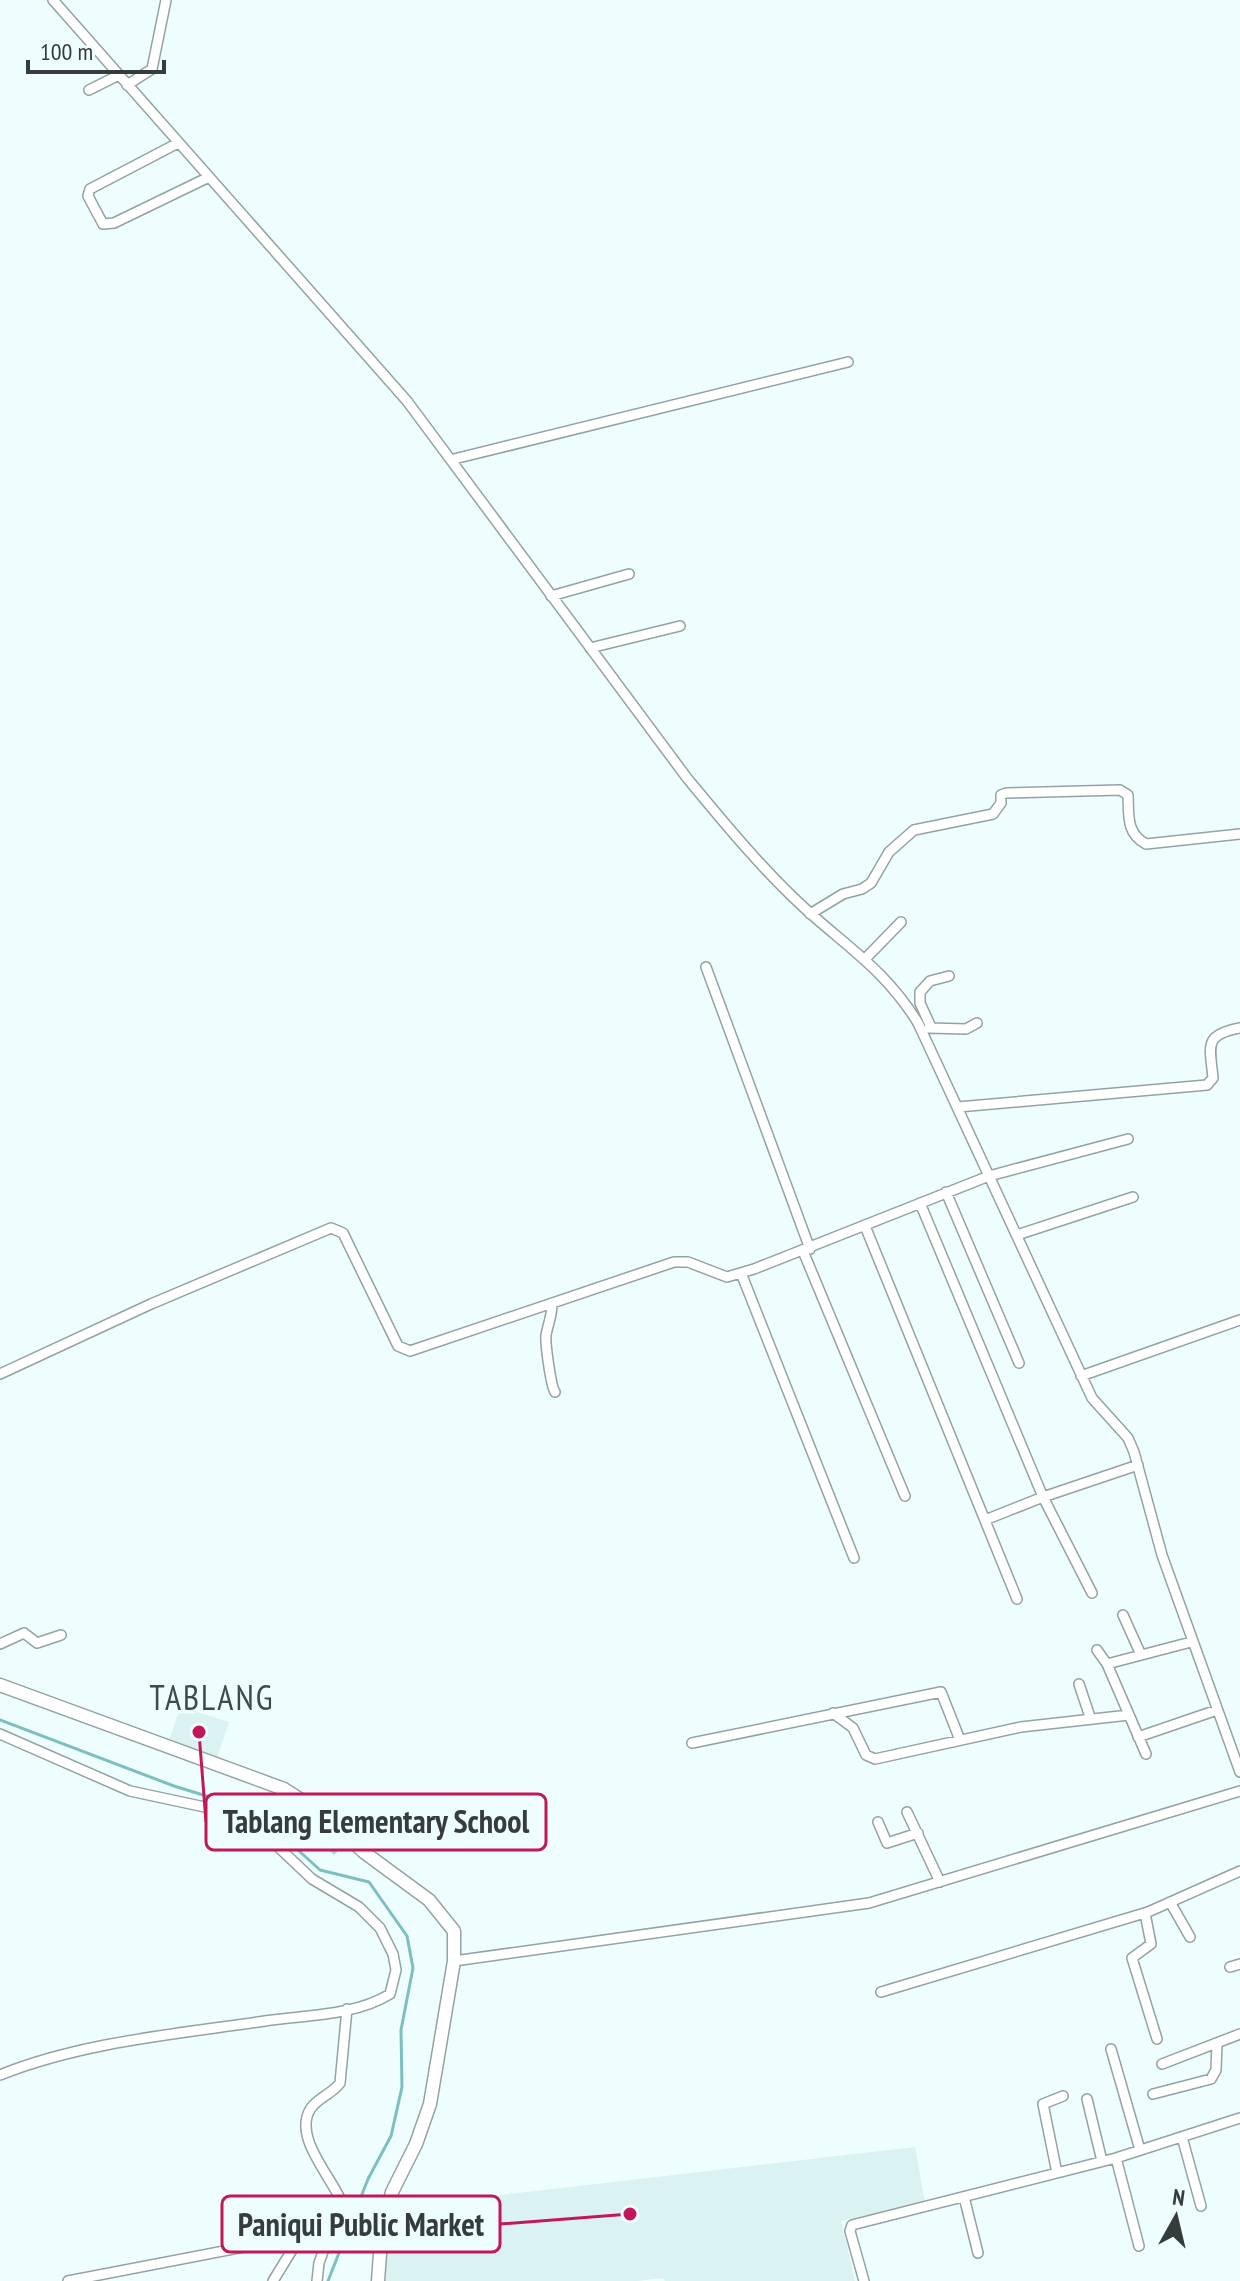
<svg xmlns="http://www.w3.org/2000/svg" width="1240" height="2281" font-family="'PT Sans Narrow',sans-serif">
  <rect width="100%" height="100%" fill="#eefdfd"/>
  <path fill="#daf2f2" d="M181,1707L229,1722L217,1758L168,1743Z
    M915,2147L925,2203L841,2221L855,2281H665L663,2278L637,2281H383L382,2261L390,2208Z"/>
  <path fill="#a5dadb" d="M320,1817L346,1843L334,1855L308,1830Z"/>
  <g fill="none" stroke-linecap="round" stroke-linejoin="round">
    <path stroke="#7dbfc0" stroke-width="3" d="M0,1720L174,1786L255,1811L320,1870L369,1882L407,1936L413,1968L401,2030L402,2087L391,2136L368,2179L328,2281"/>
    <defs>
      <path id="minor" d="M53,0L407,401L687,778C726,825 766,874 811,914C853,951 888,974 918,1023L1092,1398L1128,1438L1134,1452L1162,1555L1240,1772
        M127,85L152,69L166,0
        M89,90L119,75
        M178,143L90,189L88,196L103,224L114,223L209,177
        M454,459L848,362
        M551,596L629,574
        M590,648L680,626
        M810,914L843,894L862,889L871,883L889,852L914,830L993,814L1001,803V795L1006,793L1120,790L1128,795C1129,816 1126,833 1146,844L1240,834
        M866,958L901,922
        M706,967L810,1249
        M931,1027L920,1003V992L930,981L949,976
        M929,1028L966,1029L977,1023
        M958,1107L1207,1085L1213,1078C1210,1046 1203,1035 1240,1028
        M946,1192L1019,1363
        M920,1203L1043,1497L1138,1465
        M865,1226L1017,1599
        M1017,1235L1133,1197
        M803,1251L905,1496
        M741,1273L854,1558
        M552,1304C552,1316 548,1324 546,1335C545,1343 551,1387 555,1392
        M0,1374L151,1304L331,1228L343,1233L398,1346L410,1351L674,1262H688L727,1277L754,1269L989,1176L1128,1139
        M1081,1376L1240,1320
        M985,1520L1043,1497L1092,1593
        M1123,1615L1141,1655
        M0,1644L24,1633L37,1643L61,1635
        M1097,1650L1107,1664
        M1079,1684L1090,1717
        M833,1713L853,1728L866,1755L875,1759L1021,1727L1129,1715
        M0,1734L130,1791L228,1812L255,1825L312,1879L359,1907L380,1928L393,1954L396,1970L390,1994C355,2016 305,2015 265,2021C177,2034 82,2042 0,2075
        M1138,1737L1217,1710
        M692,1743L941,1692L960,1740
        M1146,1754L1107,1664L1191,1642
        M907,1812L940,1882
        M878,1822L887,1843L918,1833
        M1170,1902L1190,1937
        M1145,1913L1151,1944L1132,1958L1157,2039
        M454,1961L869,1903L1240,1791
        M1230,1967L1240,1964
        M881,1992L1148,1912L1240,1871
        M1111,2049L1140,2150
        M1162,2064L1240,2034
        M1153,2094L1211,2079L1216,2070L1217,2043
        M1087,2099L1102,2161
        M1182,2137L1201,2206
        M1116,2158L1139,2246
        M1057,2173L1043,2104L1063,2096
        M964,2197L978,2253
        M68,2281L291,2238L292,2250L273,2281
        M317,2281L319,2263L341,2201C331,2176 292,2136 311,2108C319,2097 332,2094 340,2083L347,2009
        M864,2281L850,2231L852,2225L1116,2158L1240,2118"/>
      <path id="tertiary" d="M0,1685L284,1789L320,1812L365,1853L429,1900L454,1931V1961L430,2104L416,2144L392,2192L381,2240L378,2281"/>
    </defs>
    <use href="#minor" stroke="#94a2a2" stroke-width="12"/>
    <use href="#tertiary" stroke="#94a2a2" stroke-width="15"/>
    <use href="#minor" stroke="#fff" stroke-width="9"/>
    <use href="#tertiary" stroke="#fff" stroke-width="12"/>
  </g>
  <g text-anchor="middle" dominant-baseline="central" stroke-width="7" stroke-linejoin="round" paint-order="stroke">
    <g font-size="34" letter-spacing="2" fill="#3f4b4b" stroke="#eefdfd">
      <text x="212" y="1697">TABLANG</text>
    </g>
  </g>
  <path fill="none" stroke="#c2185b" stroke-width="3" d="M199 1732L206 1822M630 2214L500 2224"/>
  <g fill="#c2185b" stroke="#eefdfd" stroke-width="3">
    <circle cx="199" cy="1732" r="8"/>
    <circle cx="630" cy="2214" r="8"/>
  </g>
  <g fill="#eefdfd" stroke="#c2185b" stroke-width="3">
    <rect x="206" y="1794" width="340" height="56" rx="8"/>
    <rect x="222" y="2196" width="278" height="56" rx="8"/>
  </g>
  <g font-size="32" text-anchor="middle" font-weight="bold" fill="#363c3c">
    <text x="376" y="1833">Tablang Elementary School</text>
    <text x="361" y="2236">Paniqui Public Market</text>
  </g>
  <g transform="translate(1176 2217) rotate(8)" stroke="#eefdfd" stroke-width="6" paint-order="stroke">
  <path d="M0-6L14 30L0 20L-14 30Z" fill="#363c3c"/>
  <text y="-12" font-size="22" font-weight="bold" text-anchor="middle" fill="#363c3c">N</text>
  </g>
  <path d="M28 60v12h136v-12" fill="none" stroke="#363c3c" stroke-width="4"/>
  <text x="40" y="60" font-size="24" fill="#363c3c" stroke="#eefdfd" stroke-width="6" paint-order="stroke">100 m</text>
</svg>
